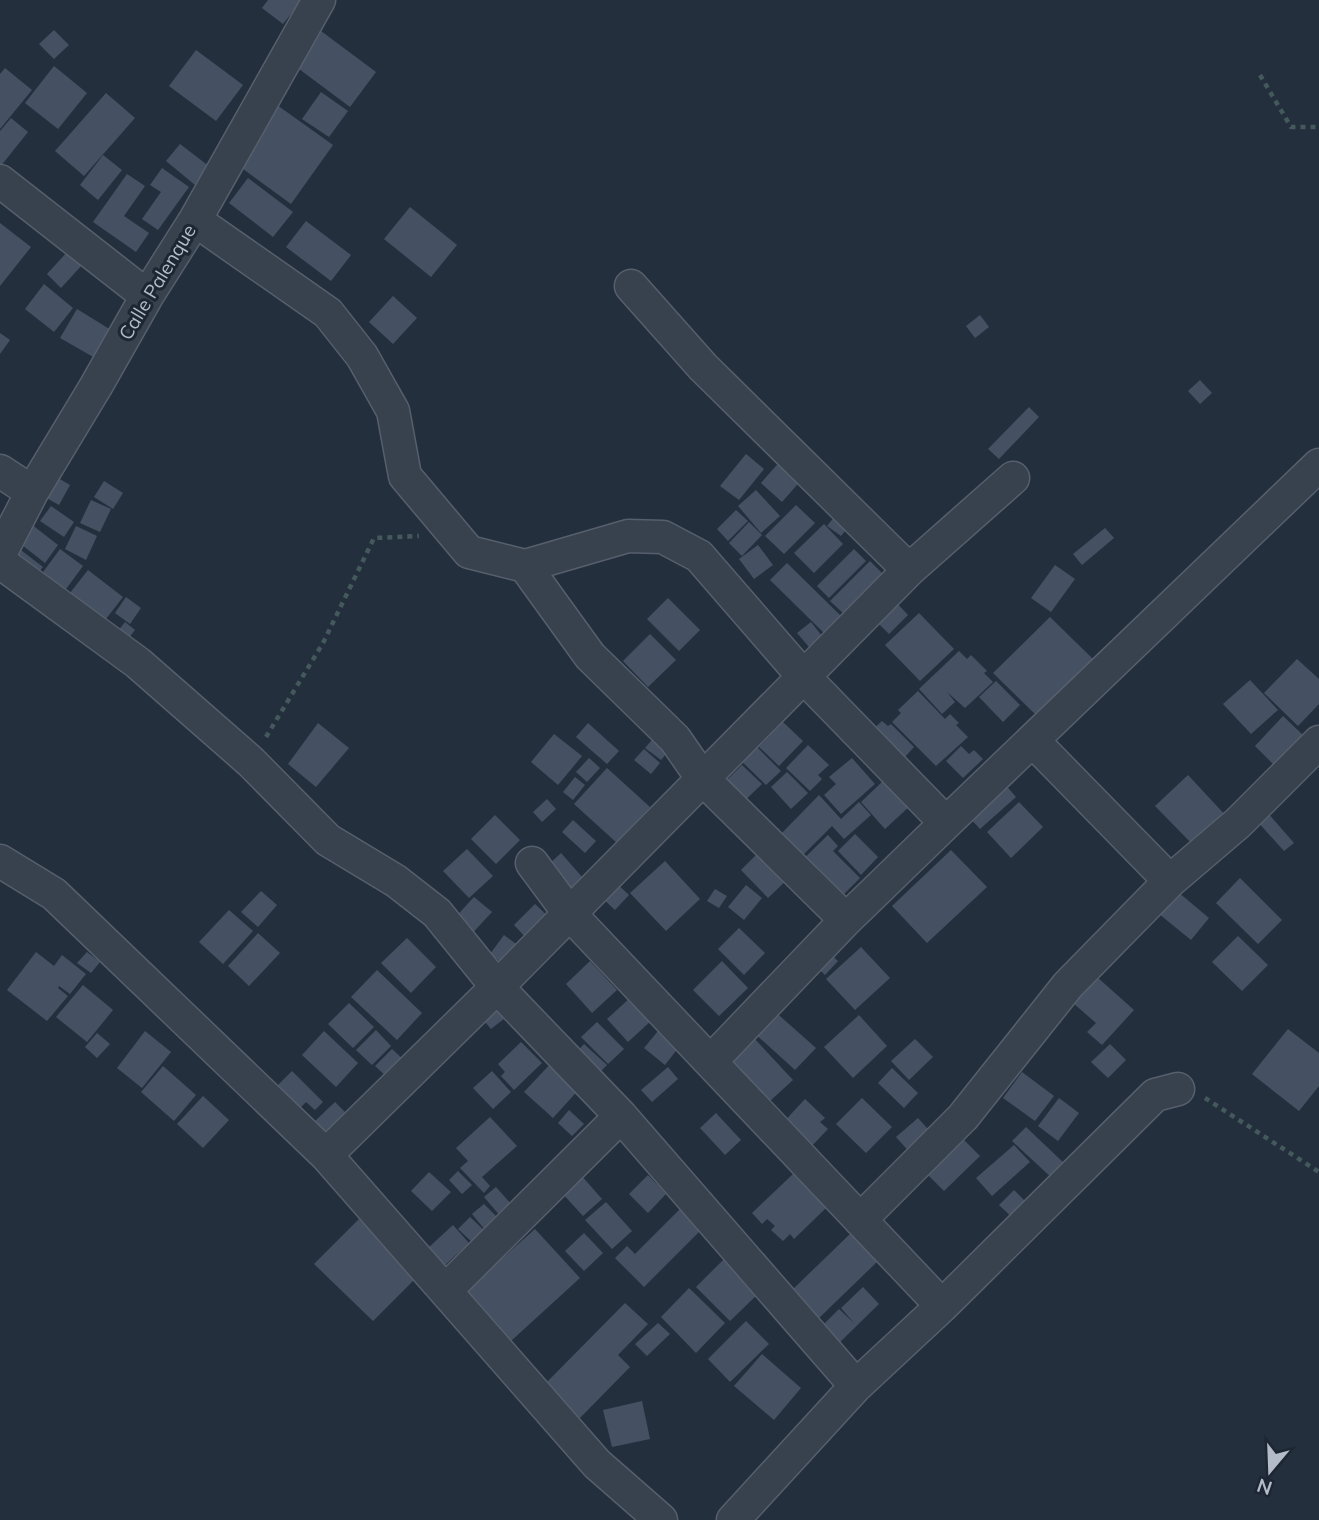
<svg xmlns="http://www.w3.org/2000/svg" width="1319" height="1520" font-family="Mulish,sans-serif">
  <rect width="100%" height="100%" fill="#242f3e"/>
  <path fill="#455162" d="M268,0H302L283,24L262,8Z
    M317,28L376,72L350,107L291,63Z
    M54,30L69,45L54,59L39,44Z
    M196,50L243,85L216,121L169,86Z
    M54,66L87,93L58,129L25,103Z
    M5,68L32,90L0,129V74Z
    M321,92L348,111L329,137L302,119Z
    M106,93L135,118L84,176L55,151Z
    M277,105L333,145L291,204L235,163Z
    M11,118L28,132L0,167V131Z
    M180,144L210,167L195,185L166,161Z
    M103,155L122,170L98,200L80,185Z
    M162,168L189,187L158,230L142,219L161,192L150,185Z
    M127,174L145,186L124,216L149,233L136,252L93,222Z
    M248,178L293,212L273,237L229,203Z
    M410,207L457,245L431,277L384,239Z
    M306,221L351,255L331,281L286,247Z
    M0,223L31,247L0,286Z
    M69,250L83,264L61,288L47,274Z
    M44,284L73,308L54,332L25,309Z
    M393,296L417,318L393,344L369,322Z
    M77,309L111,330L95,358L60,338Z
    M980,315L989,327L975,338L966,326Z
    M0,333L10,340L0,354Z
    M1200,380L1212,393L1200,404L1188,391Z
    M1029,407L1039,417L999,459L988,449Z
    M746,454L764,469L739,500L720,486Z
    M782,459L804,477L782,502L761,483Z
    M53,475L70,485L59,505L41,495Z
    M104,481L123,493L113,509L94,497Z
    M756,490L780,516L761,533L738,506Z
    M91,500L111,509L100,532L80,523Z
    M796,505L815,523L784,554L765,536Z
    M51,506L74,522L64,537L40,521Z
    M736,510L748,521L728,541L717,529Z
    M835,516L849,526L841,536L827,526Z
    M749,522L762,535L742,556L729,543Z
    M31,524L58,545L45,563L18,542Z
    M824,524L843,544L814,573L794,553Z
    M76,526L97,536L86,560L65,549Z
    M1105,528L1114,538L1082,565L1073,554Z
    M758,545L773,565L754,579L739,559Z
    M17,547L43,567L32,581L6,561Z
    M60,549L83,566L58,600L35,583Z
    M854,549L866,561L829,598L817,586Z
    M870,561L885,576L845,615L830,601Z
    M787,563L841,616L824,633L770,580Z
    M1055,565L1075,579L1051,612L1031,598Z
    M88,570L123,597L102,624L66,598Z
    M126,597L141,608L130,624L115,613Z
    M668,598L700,630L679,651L647,619Z
    M892,598L908,615L889,634L872,617Z
    M919,613L954,649L920,681L885,645Z
    M1050,617L1094,660L1037,716L993,673Z
    M125,622L135,630L124,644L114,636Z
    M811,622L822,636L809,647L797,633Z
    M650,634L676,660L648,687L623,661Z
    M959,651L967,659L971,655L987,671L984,673L993,682L965,708L947,692L955,702L942,714L919,689Z
    M1297,659L1319,679V704L1298,726L1264,693Z
    M1250,680L1278,710L1251,734L1223,704Z
    M996,681L1020,705L1003,722L979,697Z
    M918,691L945,719L950,714L959,723L956,725L968,737L936,766L892,722L901,713L898,710Z
    M1283,716L1304,736L1275,766L1255,746Z
    M882,721L888,726L891,724L914,747L905,757L898,750L890,758L867,735Z
    M783,722L803,741L779,766L759,747Z
    M318,723L349,748L316,787L288,764Z
    M588,723L619,751L607,764L576,737Z
    M554,734L582,756L558,785L531,762Z
    M656,735L671,748L661,760L645,748Z
    M751,741L781,771L766,785L736,756Z
    M808,745L829,765L818,775L822,779L810,791L786,768Z
    M961,746L969,754L974,750L983,759L963,778L946,761Z
    M644,749L660,763L651,774L634,760Z
    M589,758L600,768L587,782L576,772Z
    M852,758L875,784L841,814L824,795L836,784L829,777Z
    M742,765L762,784L737,808L718,789Z
    M607,768L650,807L617,843L574,804Z
    M787,772L808,793L791,809L771,787Z
    M1188,775L1228,818L1196,848L1155,806Z
    M575,777L585,785L573,800L563,792Z
    M885,779L910,806L885,829L861,802Z
    M1003,782L1016,797L980,829L967,815Z
    M819,795L841,819L859,802L871,815L844,839L832,826L799,859L777,838Z
    M547,799L556,809L542,822L533,812Z
    M1019,802L1043,827L1011,858L987,832Z
    M1266,811L1294,843L1284,851L1256,820Z
    M495,815L520,840L496,864L471,839Z
    M573,820L596,841L585,853L562,832Z
    M855,834L878,857L861,875L838,851Z
    M828,835L838,846L833,851L860,878L834,904L797,865Z
    M764,847L792,875L768,898L741,870Z
    M467,849L493,876L469,898L443,871Z
    M951,850L987,887L927,943L892,906Z
    M561,853L583,878L566,892L545,868Z
    M665,861L700,899L666,931L630,893Z
    M1240,878L1282,920L1258,944L1216,903Z
    M615,882L629,895L615,910L601,897Z
    M746,885L762,898L744,920L728,907Z
    M1172,887L1209,918L1191,940L1153,909Z
    M715,889L727,896L719,908L707,901Z
    M261,891L277,905L258,927L241,912Z
    M474,897L492,912L467,939L450,923Z
    M535,904L550,918L528,940L514,925Z
    M229,910L253,931L223,964L199,942Z
    M739,928L765,953L744,975L718,949Z
    M258,933L280,953L249,986L228,966Z
    M504,935L519,946L505,965L490,954Z
    M1238,936L1268,965L1242,991L1212,962Z
    M407,938L436,967L411,993L381,963Z
    M861,947L890,978L855,1010L826,979Z
    M827,951L838,961L825,975L815,965Z
    M36,952L54,966L62,955L86,974L70,994L59,986L58,988L68,996L47,1021L7,990Z
    M87,952L100,962L91,973L77,963Z
    M590,961L617,990L592,1013L566,984Z
    M722,961L748,988L719,1016L693,990Z
    M377,970L422,1013L397,1040L351,997Z
    M1097,977L1134,1010L1102,1045L1087,1032L1096,1023L1073,1003Z
    M83,985L113,1010L87,1042L56,1017Z
    M631,997L652,1020L628,1042L607,1019Z
    M349,1003L374,1027L353,1048L328,1024Z
    M495,1004L505,1018L491,1029L480,1016Z
    M772,1009L816,1048L795,1070L752,1031Z
    M859,1015L887,1046L853,1078L824,1047Z
    M597,1022L624,1049L608,1064L581,1037Z
    M1288,1029L1319,1053V1086L1299,1111L1252,1074Z
    M376,1030L391,1046L372,1065L356,1050Z
    M145,1031L171,1052L142,1088L117,1068Z
    M324,1031L358,1063L336,1087L302,1055Z
    M658,1031L679,1047L665,1065L644,1048Z
    M97,1033L110,1044L97,1058L85,1047Z
    M753,1037L793,1080L770,1101L730,1058Z
    M915,1039L933,1057L909,1080L891,1061Z
    M521,1042L542,1063L514,1090L501,1076L505,1072L498,1064Z
    M584,1044L607,1065L595,1077L573,1056Z
    M1110,1044L1126,1060L1108,1078L1091,1062Z
    M392,1049L405,1061L388,1078L375,1066Z
    M554,1060L582,1086L553,1118L524,1092Z
    M163,1066L196,1095L174,1121L141,1092Z
    M668,1067L678,1079L652,1102L641,1090Z
    M892,1068L918,1093L904,1108L878,1083Z
    M292,1071L323,1102L315,1110L306,1102L297,1111L274,1089Z
    M492,1071L511,1092L493,1109L473,1088Z
    M1022,1072L1054,1096L1035,1121L1003,1098Z
    M203,1096L229,1120L203,1148L177,1124Z
    M862,1098L892,1127L866,1153L836,1124Z
    M1059,1098L1079,1113L1058,1141L1038,1126Z
    M805,1099L825,1118L820,1122L828,1129L807,1151L780,1126Z
    M335,1102L346,1113L326,1132L315,1121Z
    M569,1110L584,1124L572,1136L558,1123Z
    M716,1113L741,1140L725,1155L700,1128Z
    M490,1117L517,1146L482,1177L490,1186L484,1193L460,1168L468,1161L456,1148Z
    M918,1118L935,1137L913,1156L896,1137Z
    M1026,1127L1066,1165L1053,1179L1012,1141Z
    M958,1134L980,1156L944,1191L923,1170Z
    M1014,1145L1030,1162L992,1196L976,1178Z
    M458,1171L472,1185L462,1194L449,1180Z
    M429,1172L451,1192L432,1211L411,1191Z
    M580,1174L602,1199L583,1216L561,1192Z
    M793,1174L826,1208L794,1239L790,1234L783,1241L771,1230L775,1226L767,1219L762,1224L752,1213Z
    M648,1175L666,1194L648,1213L629,1194Z
    M496,1187L513,1206L501,1217L484,1197Z
    M1014,1190L1030,1206L1016,1221L999,1205Z
    M606,1202L632,1231L612,1249L585,1220Z
    M484,1204L499,1219L486,1231L472,1214Z
    M680,1209L702,1229L644,1287L615,1258L627,1246L635,1254Z
    M470,1217L486,1232L474,1244L458,1229Z
    M359,1219L417,1277L373,1321L314,1264Z
    M453,1225L469,1243L444,1266L428,1248Z
    M535,1229L580,1278L511,1341L466,1291Z
    M584,1233L603,1253L584,1271L565,1251Z
    M851,1233L878,1261L817,1320L790,1292Z
    M724,1259L759,1293L730,1321L696,1287Z
    M863,1287L879,1304L836,1346L819,1329L839,1309L854,1323L841,1308Z
    M689,1288L725,1323L696,1353L661,1317Z
    M625,1303L648,1324L618,1355L630,1367L580,1418L545,1384Z
    M746,1321L769,1344L730,1382L708,1359Z
    M658,1323L670,1334L647,1356L635,1344Z
    M762,1354L801,1388L774,1420L734,1386Z
    M642,1401L650,1439L612,1447L603,1410Z"/>
  <g fill="none" stroke-linecap="round" stroke-linejoin="round">
    <defs>
      <path id="minor" d="M0,181L147,296
        M195,220L328,313L362,356L393,411L405,476L469,552L525,566L590,656L675,739L702,778L846,920
        M631,286L703,367L909,570
        M0,471L32,492
        M0,554L32,492L96,386L147,296L195,220L319,0
        M0,562L138,663L251,762L328,840L396,881L437,913L497,987L621,1116L856,1386
        M525,566L628,536L663,537L699,556L803,676L946,823
        M1033,741L1170,881
        M0,861L54,894L326,1155L597,1464L661,1520
        M532,863L569,913L942,1306
        M711,1061L846,920L946,823L1319,465
        M326,1155L497,987L909,570L1013,478
        M860,1220L963,1117L1068,985L1170,881L1238,823L1319,742
        M446,1290L621,1116
        M733,1520L856,1386L942,1306L1155,1095L1178,1089"/>
    </defs>
    <use href="#minor" stroke="#565f6c" stroke-width="35"/>
    <path stroke="#44595c" stroke-width="4.5" stroke-dasharray="5 5" stroke-linecap="butt" d="M1260,75L1291,127H1317L1319,129
      M266,737L323,643L374,538L419,536
      M1205,1098L1319,1172"/>
    <use href="#minor" stroke="#38414e" stroke-width="32"/>
  </g>
  <g text-anchor="middle" dominant-baseline="central" stroke-width="6" stroke-linejoin="round" paint-order="stroke">
    <g font-size="19" fill="#b4bcc9" stroke="#1d2633">
      <text transform="translate(157 282) rotate(-59)">Calle Palenque</text>
    </g>
  </g>
  <g transform="translate(1270 1471) rotate(199)" stroke="#1d2633" stroke-width="5" paint-order="stroke">
  <path d="M0-5L12 26L0 18L-12 26Z" fill="#b4bcc9"/>
  <text y="-10" font-size="19" font-weight="bold" text-anchor="middle" fill="#b4bcc9">N</text>
  </g>
</svg>
